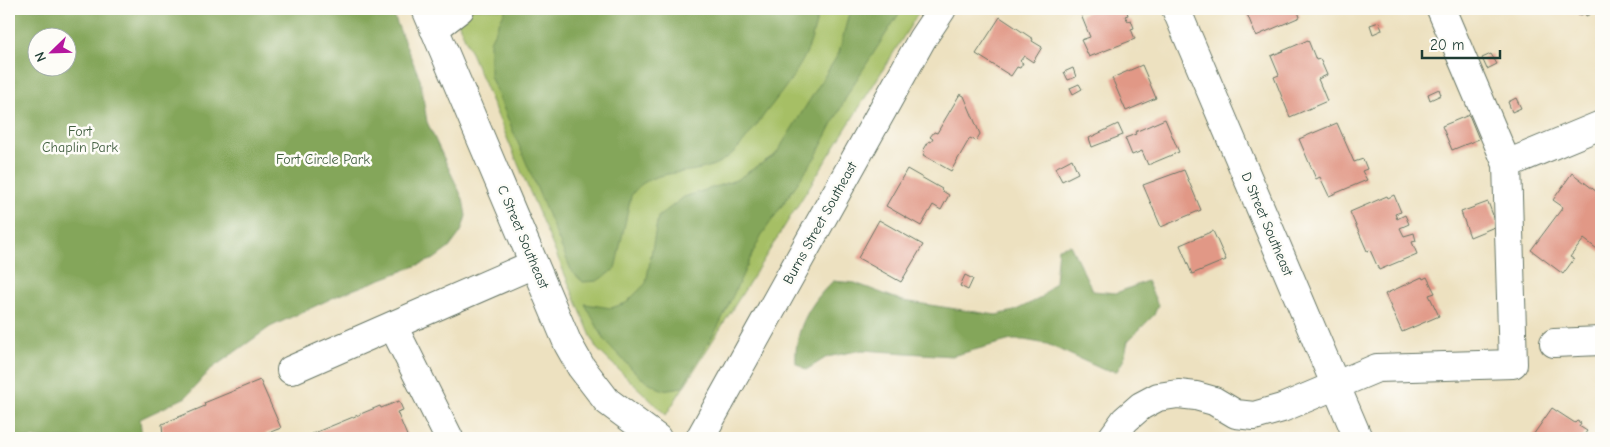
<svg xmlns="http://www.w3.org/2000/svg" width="1610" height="447" font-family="'Comic Neue',sans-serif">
  <rect width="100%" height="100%" fill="#fdfcf7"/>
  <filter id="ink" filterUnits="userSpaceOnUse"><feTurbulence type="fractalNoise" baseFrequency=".02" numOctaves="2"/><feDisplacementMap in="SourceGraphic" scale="10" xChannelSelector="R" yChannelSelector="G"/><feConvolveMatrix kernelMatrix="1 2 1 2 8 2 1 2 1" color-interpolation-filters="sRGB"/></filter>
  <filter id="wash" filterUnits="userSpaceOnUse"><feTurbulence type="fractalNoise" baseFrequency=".0096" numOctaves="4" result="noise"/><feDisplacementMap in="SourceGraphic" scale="20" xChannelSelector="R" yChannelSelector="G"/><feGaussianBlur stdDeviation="1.12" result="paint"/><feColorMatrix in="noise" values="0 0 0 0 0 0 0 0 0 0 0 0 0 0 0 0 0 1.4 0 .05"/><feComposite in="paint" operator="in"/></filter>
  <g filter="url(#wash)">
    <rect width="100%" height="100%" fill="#ede1c0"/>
    <path fill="#a6bf65" stroke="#627e4c" d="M467,9H921L666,415L596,348L458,22Z"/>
    <path fill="#84a65a" stroke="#527247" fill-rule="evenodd" d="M9,9H391L420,79L427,122L463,199L466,216L461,232L449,248L434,259L339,295L270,327L211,369L186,397L140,419L142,438H9ZM38,38H68V68H38Z
      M506,9H820C816,22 813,36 808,49C798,73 780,94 764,115C751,132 739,152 720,162C692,178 650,165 631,196L615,269L597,281L583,282L572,272L490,76V41Z
      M852,9H902L851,88L816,156L761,236L719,325L682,387L662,390L640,377L605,341L585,304L611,308L626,303L646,283L658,217L684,197L736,180L776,154L839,53L849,13Z
      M1070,245L1093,291L1116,293L1147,281L1158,305L1154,315L1128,341L1124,359L1117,371L1104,370L1047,344L1024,340H1011L952,356L862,350L827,357L806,370L796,363C794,330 810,303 833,281L855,283L903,301L996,315L1014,311L1041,298L1055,282L1058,248Z"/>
    <g id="blocks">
      <path fill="#e19886" d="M1095,9H1126L1128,15L1125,16L1128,21L1131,20L1134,28L1131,29L1135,39L1089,57L1081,40L1090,37L1081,15Z
        M1245,9H1297L1300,17L1256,36Z
        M1576,9H1601L1586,16L1585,13L1579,16Z
        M1000,17L1033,39L1032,41L1042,47L1033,62L1024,56L1020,61L1023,63L1020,68L1017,67L1011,76L976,54Z
        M1379,22L1382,30L1373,34L1370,25Z
        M1308,40L1316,60L1320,59L1327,75L1318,79L1327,101L1290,117L1274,77L1279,75L1271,56Z
        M1491,54L1497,64L1487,69L1482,58Z
        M1142,65L1156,98L1126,111L1112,78Z
        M1073,68L1076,77L1068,80L1064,72Z
        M1079,84L1082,89L1073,94L1070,88Z
        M1439,89L1441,95L1430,100L1428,94Z
        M960,94L964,96L980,134L976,141L970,138L951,171L923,155L925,152L923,151L929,141L931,142L933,139L930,137L934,132L937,133Z
        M1516,98L1521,108L1512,112L1508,102Z
        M1469,115L1479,139L1452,150L1442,126Z
        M1165,119L1179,152L1148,165L1142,151L1132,155L1125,138L1136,134L1135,132Z
        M1337,123L1354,162L1363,159L1367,169L1362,171L1367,180L1329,196L1320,177L1316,179L1299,139Z
        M1118,124L1123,135L1092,147L1089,138Z
        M1072,159L1078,173L1062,181L1055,168Z
        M907,169L942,189L941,190L949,195L941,210L933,205L921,226L886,206Z
        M1184,170L1201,210L1161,227L1143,185Z
        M1572,173L1601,195V252L1584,239L1570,257L1574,259L1563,274L1531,250L1563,207L1553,200Z
        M1394,195L1401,212L1395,214L1397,219L1405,215L1409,224L1400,228L1404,236L1414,233L1416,241L1412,242L1417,254L1379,270L1370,250L1367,251L1350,212L1387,196L1388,198Z
        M1488,202L1497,226L1470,237L1461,212Z
        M879,220L923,245L901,282L858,258Z
        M1213,231L1226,260L1192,274L1180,245Z
        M965,275L973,279L968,290L960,286Z
        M1422,277L1423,279L1427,277L1435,293L1429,295L1439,316L1402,332L1385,294Z
        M260,380L281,428L263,435L265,438H163L162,424L205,406L204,403Z
        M399,401L403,410L397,412L408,438H302L380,406L381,408Z
        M1552,408L1575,423L1577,421L1581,423L1579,426L1587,431L1582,438H1531Z"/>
    </g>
  </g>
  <g filter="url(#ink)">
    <use href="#blocks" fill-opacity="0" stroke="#677665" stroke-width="1"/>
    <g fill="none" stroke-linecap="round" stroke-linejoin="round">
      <defs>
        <path id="minor" d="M426,9L568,344L581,367L607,401L657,438
          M1176,9L1358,438
          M434,29L460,9
          M1507,164L1601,125
          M1554,343L1601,341
          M291,370L396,324
          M449,438L398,336L396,324L534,264
          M700,438L922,39L942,9
          M1112,438L1125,420L1141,406L1158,397L1178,394L1196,396L1214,401L1236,414L1254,416L1282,408L1377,368L1513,364L1507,164L1441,9"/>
      </defs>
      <use href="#minor" stroke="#677665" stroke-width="30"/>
      <use href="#minor" stroke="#fff" stroke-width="28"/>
    </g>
  </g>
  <g text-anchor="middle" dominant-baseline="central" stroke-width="5" stroke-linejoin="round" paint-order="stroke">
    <g font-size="14" fill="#415e40" stroke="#fdfcf7">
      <text x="80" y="131">Fort<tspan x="80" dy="16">Chaplin Park</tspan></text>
      <text x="323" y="159">Fort Circle Park</text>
    </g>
    <g font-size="14" fill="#1f3d34" stroke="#fdfcf7">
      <text transform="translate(820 223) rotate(-61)">Burns Street Southeast</text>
      <text transform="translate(1267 224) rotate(67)">D Street Southeast</text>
      <text transform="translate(523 237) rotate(67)">C Street Southeast</text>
    </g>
  </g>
  <rect width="1610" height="447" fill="none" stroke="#fdfcf7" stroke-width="30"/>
  <g transform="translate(52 52) rotate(247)"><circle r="24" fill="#fdfcf7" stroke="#a4b0a9"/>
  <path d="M0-4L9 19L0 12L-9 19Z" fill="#b5179e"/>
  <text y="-8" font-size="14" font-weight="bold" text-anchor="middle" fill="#1f3d34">N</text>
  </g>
  <path d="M1422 50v8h78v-8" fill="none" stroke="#1f3d34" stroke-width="2.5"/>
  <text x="1430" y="50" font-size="15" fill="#1f3d34" stroke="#fdfcf7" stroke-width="4" paint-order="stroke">20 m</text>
</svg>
